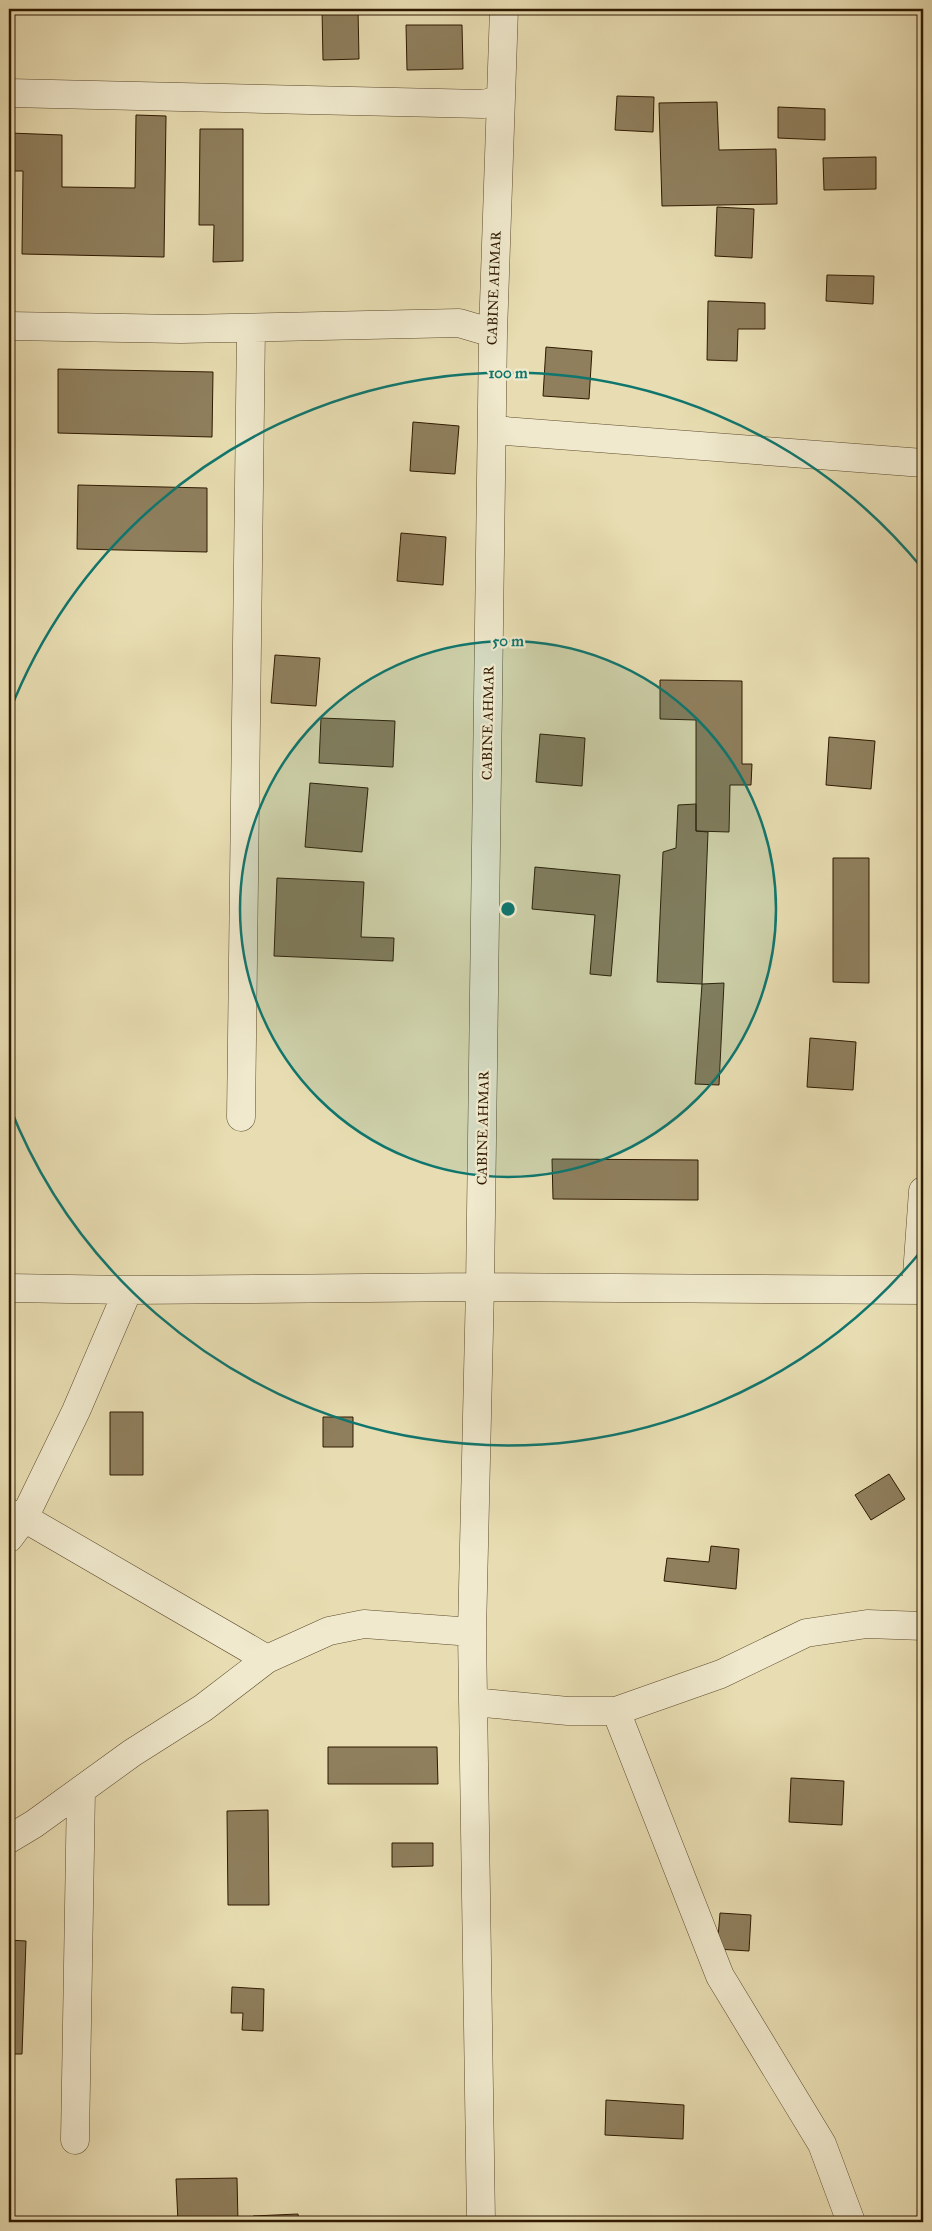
<svg xmlns="http://www.w3.org/2000/svg" width="932" height="2231" font-family="'IM FELL Great Primer',serif">
  <rect width="100%" height="100%" fill="#e8ddb2"/>
  <filter id="stains"><feTurbulence type="fractalNoise" baseFrequency=".004" numOctaves="4"/><feColorMatrix values="0 0 0 0 .2 0 0 0 0 .09 0 0 0 0 .02 0 0 0 .5 -.17"/></filter>
  <radialGradient id="worn" r=".72"><stop offset=".6" stop-color="#630" stop-opacity="0"/><stop offset="1" stop-color="#630" stop-opacity=".3"/></radialGradient>
  <path fill="#8f7f5d" stroke="#2e1900" d="M322,9H358L359,59L323,60Z
    M406,25H462L463,69L407,70Z
    M617,96L654,97L653,132L615,130Z
    M717,102L719,150L776,149L777,204L662,206L659,103Z
    M778,107L825,109V140L778,138Z
    M136,115L166,116L164,257L22,254L23,171H9V133L62,135V187L135,188Z
    M200,129H243V261L213,262L214,225H199Z
    M876,157V189L824,190L823,158Z
    M717,207L754,209L752,258L715,256Z
    M827,275L874,276L873,304L826,301Z
    M708,301L765,303V329H738L737,361L707,360Z
    M546,347L592,351L589,399L543,396Z
    M58,369L213,372L212,437L58,433Z
    M413,422L459,426L455,474L410,471Z
    M78,485L207,488V552L77,549Z
    M401,533L446,537L443,585L397,581Z
    M275,655L320,658L316,706L271,703Z
    M660,680L742,681V764H752L751,785H730L729,832L696,831V720L660,719Z
    M321,718L395,721L393,767L319,763Z
    M540,734L585,738L582,786L536,782Z
    M829,737L875,741L871,789L826,785Z
    M310,783L368,788L362,852L305,847Z
    M696,804V831L708,832L702,984L657,982L663,852L676,848L678,805Z
    M833,858H869V983L833,982Z
    M535,867L620,875L611,976L590,974L595,915L532,909Z
    M277,878L364,882L361,937L394,938L393,961L274,956Z
    M724,983L719,1085L695,1084L702,984Z
    M810,1038L856,1042L853,1090L807,1087Z
    M552,1159L698,1160V1200L553,1199Z
    M110,1412H143V1475H110Z
    M323,1417H353V1447H323Z
    M889,1474L905,1499L871,1520L855,1495Z
    M711,1546L739,1549L736,1589L664,1581L667,1558L709,1562Z
    M328,1747H437L438,1784H328Z
    M791,1778L844,1781L842,1825L789,1822Z
    M268,1810L269,1905H228L227,1811Z
    M392,1843H433V1866L392,1867Z
    M720,1913L751,1915L749,1951L717,1949Z
    M9,1940L26,1941L22,2054H9Z
    M232,1987L264,1989L263,2031L242,2030L243,2013H231Z
    M606,2100L684,2105L683,2139L605,2135Z
    M237,2178L238,2222H178L176,2179Z
    M298,2214L299,2222H253V2216Z"/>
  <g fill="none" stroke-linecap="round" stroke-linejoin="round">
    <defs>
      <path id="minor" d="M9,93L483,104L500,100
        M9,326L181,329L459,323L493,333
        M492,430L923,463
        M241,1117L251,328
        M9,1288L128,1290L480,1287L923,1290
        M916,1289L923,1191
        M9,1513L24,1518L267,1659
        M9,1538L24,1518L76,1411L128,1290
        M473,1702L568,1711H616L721,1674L806,1633L867,1624L923,1626
        M616,1711L720,1976L822,2144L851,2222
        M9,1839L34,1824L132,1753L203,1708L267,1659L329,1631L364,1624L472,1632
        M75,2140L81,1790
        M481,2222L472,1632L480,1287L493,333L504,9"/>
    </defs>
    <use href="#minor" stroke="#5c4a2c" stroke-width="29"/>
    <use href="#minor" stroke="#f0e9cd" stroke-width="28"/>
  </g>
  <circle cx="508" cy="909" r="268" fill="#0f766e" fill-opacity=".12"/>
  <g fill="none" stroke="#0f766e" stroke-width="2.5">
    <circle cx="508" cy="909" r="268"/>
    <path d="M922 1250A536 536 0 0 1 9 1105M9 713A536 536 0 0 1 922 568"/>
  </g>
  <g text-anchor="middle" dominant-baseline="central" stroke-width="4.5" stroke-linejoin="round" paint-order="stroke">
    <g font-size="14" fill="#2e1900" stroke="#f0e9cd">
      <text transform="translate(494 288) rotate(-88)">CABINE AHMAR</text>
      <text transform="translate(488 723) rotate(-89)">CABINE AHMAR</text>
      <text transform="translate(483 1128) rotate(-89)">CABINE AHMAR</text>
    </g>
  </g>
  <circle cx="508" cy="909" r="8" fill="#0f766e" stroke="#f0e9cd" stroke-width="2.5"/>
  <g font-size="15" text-anchor="middle" font-weight="bold" fill="#0f766e" stroke="#f0e9cd" stroke-width="4.5" stroke-linejoin="round" paint-order="stroke">
    <text x="508" y="378">100 m</text>
    <text x="508" y="646">50 m</text>
  </g>
  <rect width="932" height="2231" fill="none" stroke="#e8ddb2" stroke-width="30"/>
  <rect x="10" y="10" width="912" height="2211" fill="none" stroke="#2e1900" stroke-width="2.5"/>
  <rect x="15" y="15" width="902" height="2201" fill="none" stroke="#2e1900"/>
  <rect width="100%" height="100%" filter="url(#stains)"/>
  <rect width="100%" height="100%" fill="url(#worn)"/>
</svg>
